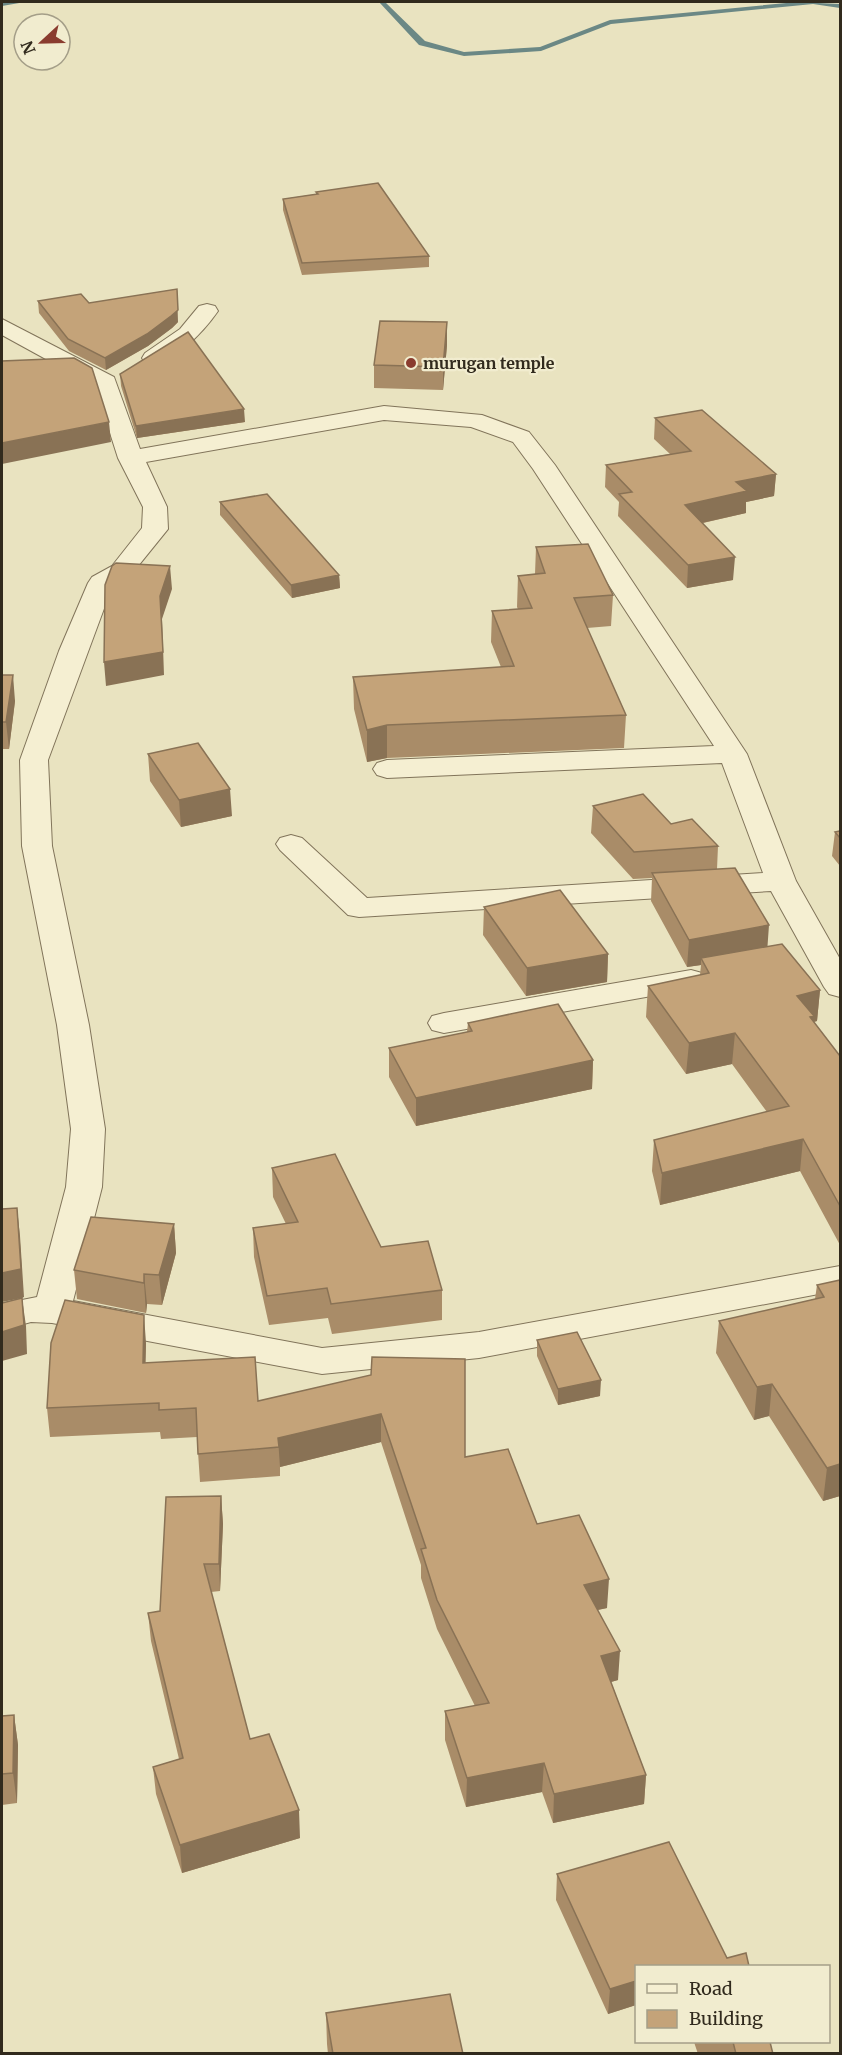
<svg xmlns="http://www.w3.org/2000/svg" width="842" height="2055" font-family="Merriweather,serif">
  <rect width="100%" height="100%" fill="#e9e3c0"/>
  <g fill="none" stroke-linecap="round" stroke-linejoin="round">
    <path fill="#6b8885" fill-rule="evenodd" d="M2,2H25L2,6Z
      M379,2H385L425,41L464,52L540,47L610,20L797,2L840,4V8L813,4L611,24L541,51L464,56L419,45Z"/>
    <defs>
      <path id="street" d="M207,304L215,306L218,311C205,330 170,369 145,363L142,358L145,353L180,329L199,306Z
        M2,319L114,377L140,449L384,406L482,415L529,432L555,465L747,754L796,881L840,959V997L829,994L824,987L771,891L359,917L348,915L280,850L276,844L280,838L291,835L302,838L367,898L763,873L722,763L387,778L377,775L373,769L377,763L387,760L714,746L533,469L513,442L471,427L384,420L146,462L167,507L168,529L130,576L112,587L48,760L52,846L89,1025L105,1129L102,1187L73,1301L322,1348L479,1332L840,1266V1290L479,1358L322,1374L52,1323L31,1322L2,1330V1304L37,1297L66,1187L71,1129L57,1025L22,846L20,760L59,651L88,583L92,577L112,566L142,528L143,507L118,458L95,386L2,335Z
        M691,970L702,973L707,980L702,987L444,1033L432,1030L428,1023L432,1016L444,1013Z"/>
    </defs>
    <use href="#street" stroke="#81745a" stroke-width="2"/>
    <use href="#street" fill="#f5efd2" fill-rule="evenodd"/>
  </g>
  <path fill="#a98c68" d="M316,192L429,256V267L302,275L283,210V199L316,194Z
    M38,301L89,303L178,322L172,328L148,346L106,370L69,351L39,313Z
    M447,322V345L443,390L374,388V365Z
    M120,374L245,422L137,438L121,386Z
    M655,418L776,474L774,496L746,502V513L703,523L733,580L687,588L618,516L619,502L605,487L606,465L670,454L654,439Z
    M220,502L339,575L340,588L292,598L220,515Z
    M536,547L613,595L611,626L587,628L626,715L624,748L387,758L367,762L354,709L353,677L501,667L491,642L492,611L518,609L517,607L518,576L535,574Z
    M2,675L15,701L9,749H2Z
    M148,754L232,816L181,827L150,781Z
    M593,806L671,824L718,846L717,869L767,947L820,990L817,1021L814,1022L840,1056V1245L800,1171L660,1205L652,1171L654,1140L767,1112L732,1064L686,1074L646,1017L648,986L700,975L701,965L687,967L651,901L652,878L633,879L591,833Z
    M840,831V866L832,856L835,832Z
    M484,907L608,954L607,982L526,996L483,935Z
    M468,1023L593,1060L592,1089L416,1126L389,1077V1048L467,1032Z
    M272,1168L381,1247L442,1290V1320L332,1334L328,1318L269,1325L254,1257L253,1228L286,1224L273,1197Z
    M174,1224L176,1253L162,1305L147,1304L146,1313L77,1299L74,1270Z
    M840,1280V1496L823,1501L769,1416L754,1420L716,1353L719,1321L815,1299L817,1285Z
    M537,1340L600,1396L558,1405L537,1356Z
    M146,1343L145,1363L258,1401L371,1375L465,1457L537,1524L607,1608L598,1610L618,1680L611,1682L646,1775L644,1804L553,1823L542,1792L466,1807L445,1740V1711L475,1706L437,1629L421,1578V1565L381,1442L280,1467V1476L200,1482L197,1437L161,1439L160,1432L50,1437L47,1408Z
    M221,1496L223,1524L220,1591L211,1592L250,1739L300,1838L182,1873L156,1794L153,1767L179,1759L151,1641L148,1613L160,1611Z
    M14,1715L18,1745L17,1803L2,1805V1716Z
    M557,1874L727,1958L636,1966V2005L608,2014L556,1900Z
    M326,2013L463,2054H328L327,2044Z
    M694,2042H770L773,2054H698Z"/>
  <path fill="#897255" d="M177,289L178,322L172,328L148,346L106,370L105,358Z
    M447,322V345L443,390V367Z
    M244,409L245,422L137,438L136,426Z
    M109,422L111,442L2,464V443Z
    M776,474L774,496L746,502V513L684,527L685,505L736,482Z
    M735,557L733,580L687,588L688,565Z
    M170,566L172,589L162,619L164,675L106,686L104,662L160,596Z
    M339,575L340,588L292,598L291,585Z
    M13,675L15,701L9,749L6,722Z
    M387,725V758L367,762V730Z
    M230,789L232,816L181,827L179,800Z
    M769,925L767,953L701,958V965L687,967L689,940Z
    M608,954L607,982L526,996L527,968Z
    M820,990L817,1021L813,1022L797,996Z
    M735,1033L732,1064L686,1074L689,1043Z
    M593,1060L592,1089L416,1126V1098Z
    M803,1139L800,1171L660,1205L662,1173Z
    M17,1208L20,1236L24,1297L22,1298L26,1326L27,1354L2,1361V1332L22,1298L2,1302V1273Z
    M174,1224L176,1253L162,1305L159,1275Z
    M144,1274L147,1304L146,1313L144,1283Z
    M144,1315L146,1343L145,1392L143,1363Z
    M601,1380L600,1396L558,1405V1389Z
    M772,1384L769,1416L754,1420L757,1387Z
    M381,1414V1442L280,1467L278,1438Z
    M840,1464V1496L823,1501L827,1468Z
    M221,1496L223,1524L220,1591L219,1564Z
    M609,1579L607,1608L582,1613L584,1585Z
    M620,1651L618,1680L600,1685L601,1656Z
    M14,1715L18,1745L17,1803L13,1773Z
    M544,1763L542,1792L466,1807L467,1778Z
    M646,1775L644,1804L553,1823L554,1794Z
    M299,1810L300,1838L182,1873L180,1845Z
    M636,1981V2005L608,2014L610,1989Z"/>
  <path fill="#c4a379" stroke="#897255" stroke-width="1.5" d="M378,183L429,256L302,263L283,199L318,194L316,192Z
    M177,289L178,310L171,316L147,334L105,358L68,339L38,301L81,294L89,303Z
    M380,321L447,322L443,367L374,365Z
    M188,332L244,409L136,426L120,374Z
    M74,358L92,368L109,422L2,443V361Z
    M702,410L776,474L736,482L747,491L685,505L735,557L688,565L619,494L632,492L606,465L691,451L655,418Z
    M267,494L339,575L291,585L220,502Z
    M588,544L613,595L574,598L626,715L387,725L367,730L353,677L514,666L492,611L532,608L518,576L545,573L536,547Z
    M116,563L170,566L160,596L163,652L104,662L105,585L112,566Z
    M2,675H13L6,722H2Z
    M198,743L230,789L179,800L148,754Z
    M643,794L671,824L692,819L718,846L634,852L593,806Z
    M840,831V838L835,832Z
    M735,868L769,925L689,940L652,873Z
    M560,890L608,954L527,968L484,907Z
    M782,944L820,990L797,996L814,1016L810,1017L840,1056V1206L803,1139L662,1173L654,1140L789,1106L735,1033L689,1043L648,986L709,973L701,958Z
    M558,1004L593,1060L416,1098L389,1048L472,1031L468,1023Z
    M335,1154L381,1247L428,1241L442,1290L331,1304L327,1288L267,1296L253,1228L298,1222L272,1168Z
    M17,1208L21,1269L2,1273V1209Z
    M91,1217L174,1224L159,1275L144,1274V1283L74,1270Z
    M840,1280V1464L827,1468L772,1384L757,1387L719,1321L824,1297L817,1285Z
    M22,1298L24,1325L2,1332V1303Z
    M65,1300L144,1315L143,1363L255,1357L258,1401L371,1375L372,1357L465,1359V1457L508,1449L537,1524L579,1515L609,1579L584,1585L620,1651L601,1656L646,1775L554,1794L544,1763L467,1778L445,1711L489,1703L437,1600L421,1549L426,1548L381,1414L278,1438L279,1447L198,1454L196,1408L159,1410V1403L47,1408L51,1343Z
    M577,1332L601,1380L558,1389L537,1340Z
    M221,1496L219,1564H204L250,1739L269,1734L299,1810L180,1845L153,1767L183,1758L148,1613L160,1611L166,1497Z
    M14,1715L13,1773L2,1774V1716Z
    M669,1842L727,1958L746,1953L749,1966H636V1981L610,1989L557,1874Z
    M450,1994L463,2054H333L326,2013Z
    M733,2042H770L773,2054H736Z"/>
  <circle fill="#8a3c2f" stroke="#f1eccf" stroke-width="2" cx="411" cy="363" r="6"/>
  <g text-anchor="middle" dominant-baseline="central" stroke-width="4.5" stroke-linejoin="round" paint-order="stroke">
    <g font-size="16" font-weight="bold" fill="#312a1d" stroke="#f1eccf" text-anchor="start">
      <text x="423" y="363">murugan temple</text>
    </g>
  </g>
  <rect width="842" height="2055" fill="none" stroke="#312a1d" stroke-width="6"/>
  <rect x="635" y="1965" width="195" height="78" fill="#f1eccf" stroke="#a49e88" stroke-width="1.5"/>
  <rect x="647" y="1984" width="30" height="9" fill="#f5efd2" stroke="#a49e88" stroke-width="1.5"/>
  <text x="689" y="1995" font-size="18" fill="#312a1d">Road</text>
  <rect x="647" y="2010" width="30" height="18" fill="#c4a379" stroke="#a49e88" stroke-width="1.5"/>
  <text x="689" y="2025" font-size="18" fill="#312a1d">Building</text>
  <g transform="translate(42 42) rotate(248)"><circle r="28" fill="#f1eccf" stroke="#a49e88" stroke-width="1.5"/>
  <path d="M0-4.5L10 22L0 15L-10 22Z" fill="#8a3c2f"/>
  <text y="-9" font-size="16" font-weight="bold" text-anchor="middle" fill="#312a1d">N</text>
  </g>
</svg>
